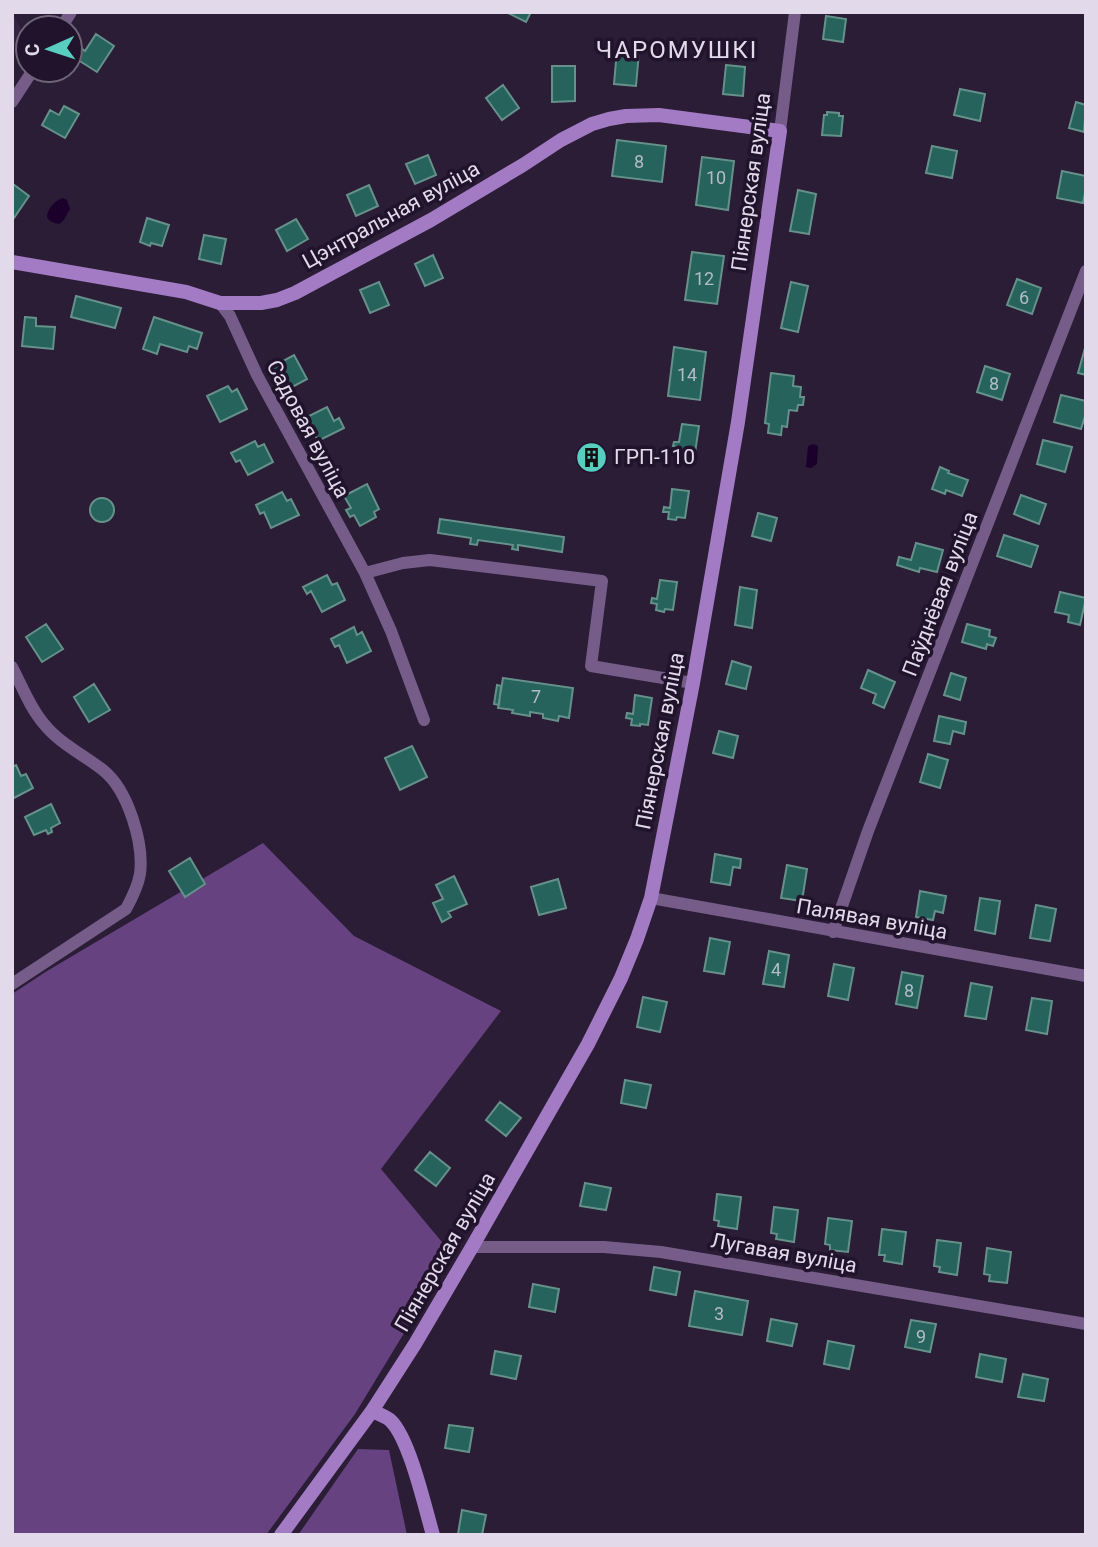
<svg xmlns="http://www.w3.org/2000/svg" width="1098" height="1547" font-family="Roboto,sans-serif">
  <rect width="100%" height="100%" fill="#2a1d35"/>
  <path fill="#352443" d="M12,13L27,39L12,47Z"/>
  <path fill="#664281" d="M263,843L354,936L501,1011L381,1169L452,1254L355,1414L266,1535H12V994L47,971Z
    M358,1449L389,1450L407,1535H298Z"/>
  <path fill="#1a002b" d="M63,198L67,200L70,209L63,221L59,224C54,223 50,222 47,217C48,208 54,201 63,198Z
    M813,444L818,446L817,464L811,468L806,467L808,446Z"/>
  <path fill="#25635c" stroke="#66918b" stroke-width="2" d="M506,12H531L526,22Z
    M826,16L846,19L843,42L823,39Z
    M96,34L114,46L97,72L75,58L81,48L85,51Z
    M617,50L639,52L636,86L614,84Z
    M726,65L745,67L743,96L723,94Z
    M552,66H575V101L552,102Z
    M503,85L519,108L502,120L486,98Z
    M960,89L985,94L980,121L954,115Z
    M1076,102L1086,105L1084,132L1069,128Z
    M64,106L79,114L65,138L42,125L50,110L59,115Z
    M827,112L839,113V116H843L841,136L822,135L824,115H827Z
    M617,140L666,146L662,182L612,176Z
    M932,146L957,151L952,178L926,173Z
    M428,155L436,175L415,184L406,164Z
    M702,157L734,161L728,210L696,205Z
    M1062,171L1086,176V188L1083,203L1057,198Z
    M13,184L29,196L14,218L12,216Z
    M369,185L378,206L356,216L347,195Z
    M798,190L816,194L809,234L790,231Z
    M147,218L169,225L162,246L151,243L150,246L140,242Z
    M296,219L308,239L287,251L276,230Z
    M204,235L226,239L221,264L199,259Z
    M692,252L724,256L717,304L685,300Z
    M433,255L443,278L425,286L415,264Z
    M1017,279L1041,288L1032,314L1007,305Z
    M379,282L389,305L370,313L360,290Z
    M791,282L808,286L798,332L781,328Z
    M76,296L121,308L115,328L71,317Z
    M25,317L36,318V326L55,327L53,349L22,346Z
    M154,317L202,333L197,349L189,346L187,352L160,344L157,354L143,349Z
    M674,347L706,352L700,400L668,396Z
    M1085,348H1086V375L1078,373Z
    M294,355L307,379L285,391L272,367Z
    M985,366L1010,374L1002,400L977,392Z
    M771,373L794,376L793,386L801,387L800,397H804L803,405H798L797,411L789,410L787,427L782,426L781,435L768,433L769,424L765,423Z
    M228,386L232,392L237,389L247,409L220,422L207,396Z
    M1061,395L1086,401V413L1081,429L1054,422Z
    M327,407L334,421L339,418L344,428L318,441L313,431L306,434L299,421Z
    M682,424L699,426L695,453L687,452L686,455L678,454L679,447L673,446L674,442H679Z
    M1043,440L1072,447L1065,472L1037,464Z
    M255,441L258,447L264,444L273,462L248,475L240,460L236,462L231,453Z
    M588,450L599,453L595,465L584,462Z
    M940,467L949,471L948,473L968,480L962,496L946,490L945,494L932,489Z
    M367,484L379,509L374,512L376,517L360,526L354,515L350,517L346,510L351,508L344,496Z
    M672,489L689,491L685,518L677,517L676,520L668,519L669,512H663L664,507L670,508Z
    M282,492L287,501L291,499L299,515L271,528L264,512L260,514L256,505Z
    M1021,495L1046,504L1039,524L1014,514Z
    M90 510a12 12 0 1 1 24 0a12 12 0 1 1-24 0Z
    M758,513L777,518L771,541L752,536Z
    M440,519L564,537L562,552L518,545V550L512,549L513,545L478,540L477,545L470,544L471,538L438,533Z
    M1004,535L1038,546L1031,567L997,556Z
    M916,543L943,550L937,572L920,568L919,572L897,565L899,557L911,560Z
    M327,575L332,585L337,583L345,600L322,612L311,591L307,594L303,587Z
    M660,580L677,582L673,610L665,609L664,612L656,610L657,604L651,603L652,598L657,599Z
    M740,587L757,590L752,628L735,625Z
    M1060,592L1086,598L1080,625L1068,622L1069,615L1055,612Z
    M46,624L63,649L42,662L26,637Z
    M967,624L990,630L989,636L996,638L993,646L987,644L986,649L962,642Z
    M354,627L357,635L362,632L371,651L347,663L339,645L335,647L331,639Z
    M732,661L751,667L746,689L726,684Z
    M868,670L895,682L884,708L873,703L876,694L861,688Z
    M951,673L966,678L960,700L944,695Z
    M503,678L573,688L569,718L559,716L558,721L543,718V714L530,712V716L512,713L513,710L498,708Z
    M94,684L110,710L89,722L74,697Z
    M497,685L501,686L499,705L494,704Z
    M635,695L652,698L648,725L640,724V726L631,725L632,719L626,718L627,713L633,714Z
    M939,716L966,722L964,734L953,731L950,744L934,741Z
    M719,731L738,736L733,758L713,753Z
    M412,746L427,777L400,790L385,758Z
    M928,754L948,760L940,788L920,782Z
    M16,765L21,776L26,774L33,788L12,799V767Z
    M51,804L60,823L51,828L52,832L48,834L46,830L34,835L25,817Z
    M715,854L741,859L740,868L733,867L730,885L711,882Z
    M190,858L205,884L185,897L169,871Z
    M787,865L807,869L802,901L781,898Z
    M454,876L467,904L448,912L451,917L442,922L433,903L443,899L436,885Z
    M558,879L566,908L539,915L531,887Z
    M920,891L946,896L943,913L935,911L933,920L916,917Z
    M980,898L1000,901L995,934L975,930Z
    M1036,905L1056,909L1050,941L1030,938Z
    M710,938L730,942L724,974L704,971Z
    M769,951L789,955L784,987L763,984Z
    M834,964L854,968L848,1000L828,996Z
    M902,972L923,976L917,1008L896,1004Z
    M971,983L992,987L986,1019L965,1016Z
    M643,997L667,1002L660,1032L637,1027Z
    M1032,998L1052,1001L1047,1034L1026,1030Z
    M625,1080L651,1085L646,1108L621,1103Z
    M500,1102L521,1118L506,1136L486,1120Z
    M430,1152L450,1168L436,1186L415,1170Z
    M585,1183L611,1188L606,1210L580,1206Z
    M717,1194L741,1197L737,1229L718,1226L719,1221L714,1220Z
    M774,1207L798,1210L794,1242L776,1239L777,1234L771,1233Z
    M828,1218L852,1221L848,1252L830,1250V1245L825,1244Z
    M882,1229L906,1232L902,1264L884,1261L885,1255H879Z
    M937,1240L961,1243L957,1275L939,1272L940,1267L934,1266Z
    M987,1248L1011,1252L1007,1283L989,1281L990,1275L984,1274Z
    M654,1267L680,1272L676,1295L650,1290Z
    M533,1284L559,1289L555,1312L529,1307Z
    M695,1291L748,1301L742,1335L689,1326Z
    M771,1319L797,1324L792,1346L767,1341Z
    M911,1320L936,1324L930,1352L905,1347Z
    M828,1341L854,1346L849,1369L824,1364Z
    M495,1351L521,1356L516,1379L491,1374Z
    M980,1354L1006,1359L1002,1382L976,1377Z
    M1023,1374L1048,1379L1044,1401L1018,1397Z
    M449,1425L473,1428L469,1452L445,1448Z
    M462,1510L486,1515L482,1535L458,1534Z"/>
  <g fill="none" stroke-linecap="round" stroke-linejoin="round">
    <path stroke="#755c89" stroke-width="12" d="M61,28L71,12
      M12,102L33,70
      M780,131L795,12
      M220,303L230,316L257,375L365,573L391,631L424,720
      M365,573L403,563L430,560L602,581L591,666L693,683
      M12,667C22,686 30,708 44,724C59,743 84,755 103,770C128,790 144,843 140,874C138,886 132,898 126,909L12,984
      M651,898L1086,976
      M833,932L868,831L1086,271
      M472,1247H604L661,1252L1086,1324"/>
    <path stroke="#a37bc4" stroke-width="14" d="M12,262L186,292L220,303H261L277,300L295,293L431,220L523,165L561,140L592,124L609,119L626,116L659,115L780,131L738,422L693,683L651,898L637,939L621,978L588,1044L472,1247L415,1344L372,1411L281,1535
      M372,1411C378,1414 386,1416 391,1421C410,1440 425,1508 433,1535"/>
  </g>
  <defs>
    <symbol id="building-disc" viewBox="-11 -11 22 22"><circle r="9.5" fill="#58cec0" stroke="#21132b"/><path d="M-4-6H4V6H1V3H-1V6H-4ZM-2.5-4.3h1.7v1.8h-1.7ZM.8-4.3h1.7v1.8H.8ZM-2.5-1h1.7V.8h-1.7ZM.8-1h1.7V.8H.8Z" fill="#111"/></symbol>
  </defs>
  <g fill-rule="evenodd">
    <use href="#building-disc" x="574" y="440" width="35" height="35"/>
  </g>
  <g text-anchor="middle" dominant-baseline="central" stroke-width="7" stroke-linejoin="round" paint-order="stroke">
    <g font-size="18" fill="#b3bcc6">
      <text x="639" y="161">8</text>
      <text x="716" y="177">10</text>
      <text x="704" y="278">12</text>
      <text x="1024" y="297">6</text>
      <text x="687" y="374">14</text>
      <text x="994" y="383">8</text>
      <text x="536" y="696">7</text>
      <text x="776" y="969">4</text>
      <text x="909" y="990">8</text>
      <text x="719" y="1313">3</text>
      <text x="921" y="1336">9</text>
    </g>
    <g font-size="21" fill="#e2daea" stroke="#21132b">
      <text transform="translate(751 182) rotate(-82)">Піянерская вуліца</text>
      <text transform="translate(391 215) rotate(-29)">Цэнтральная вуліца</text>
      <text transform="translate(308 429) rotate(62)">Садовая вуліца</text>
      <text transform="translate(940 594) rotate(-69)">Паўднёвая вуліца</text>
      <text transform="translate(660 741) rotate(-79)">Піянерская вуліца</text>
      <text transform="translate(872 919) rotate(10)">Палявая вуліца</text>
      <text transform="translate(445 1252) rotate(-60)">Піянерская вуліца</text>
      <text transform="translate(784 1253) rotate(10)">Лугавая вуліца</text>
    </g>
    <g font-size="21" fill="#e2daea" stroke="#21132b" text-anchor="start">
      <text x="614" y="457">ГРП-110</text>
    </g>
    <g font-size="24" letter-spacing="2" fill="#e2daea" stroke="#21132b">
      <text x="677" y="50">ЧАРОМУШКІ</text>
    </g>
  </g>
  <rect width="1098" height="1547" fill="none" stroke="#e2daea" stroke-width="28"/>
  <g transform="translate(49 49) rotate(267)"><circle r="33" fill="#21132b" stroke="#6e6377" stroke-width="2"/>
  <path d="M0-5L12 26L0 18L-12 26Z" fill="#58cec0"/>
  <text y="-10" font-size="19" font-weight="bold" text-anchor="middle" fill="#e2daea">С</text>
  </g>
</svg>
